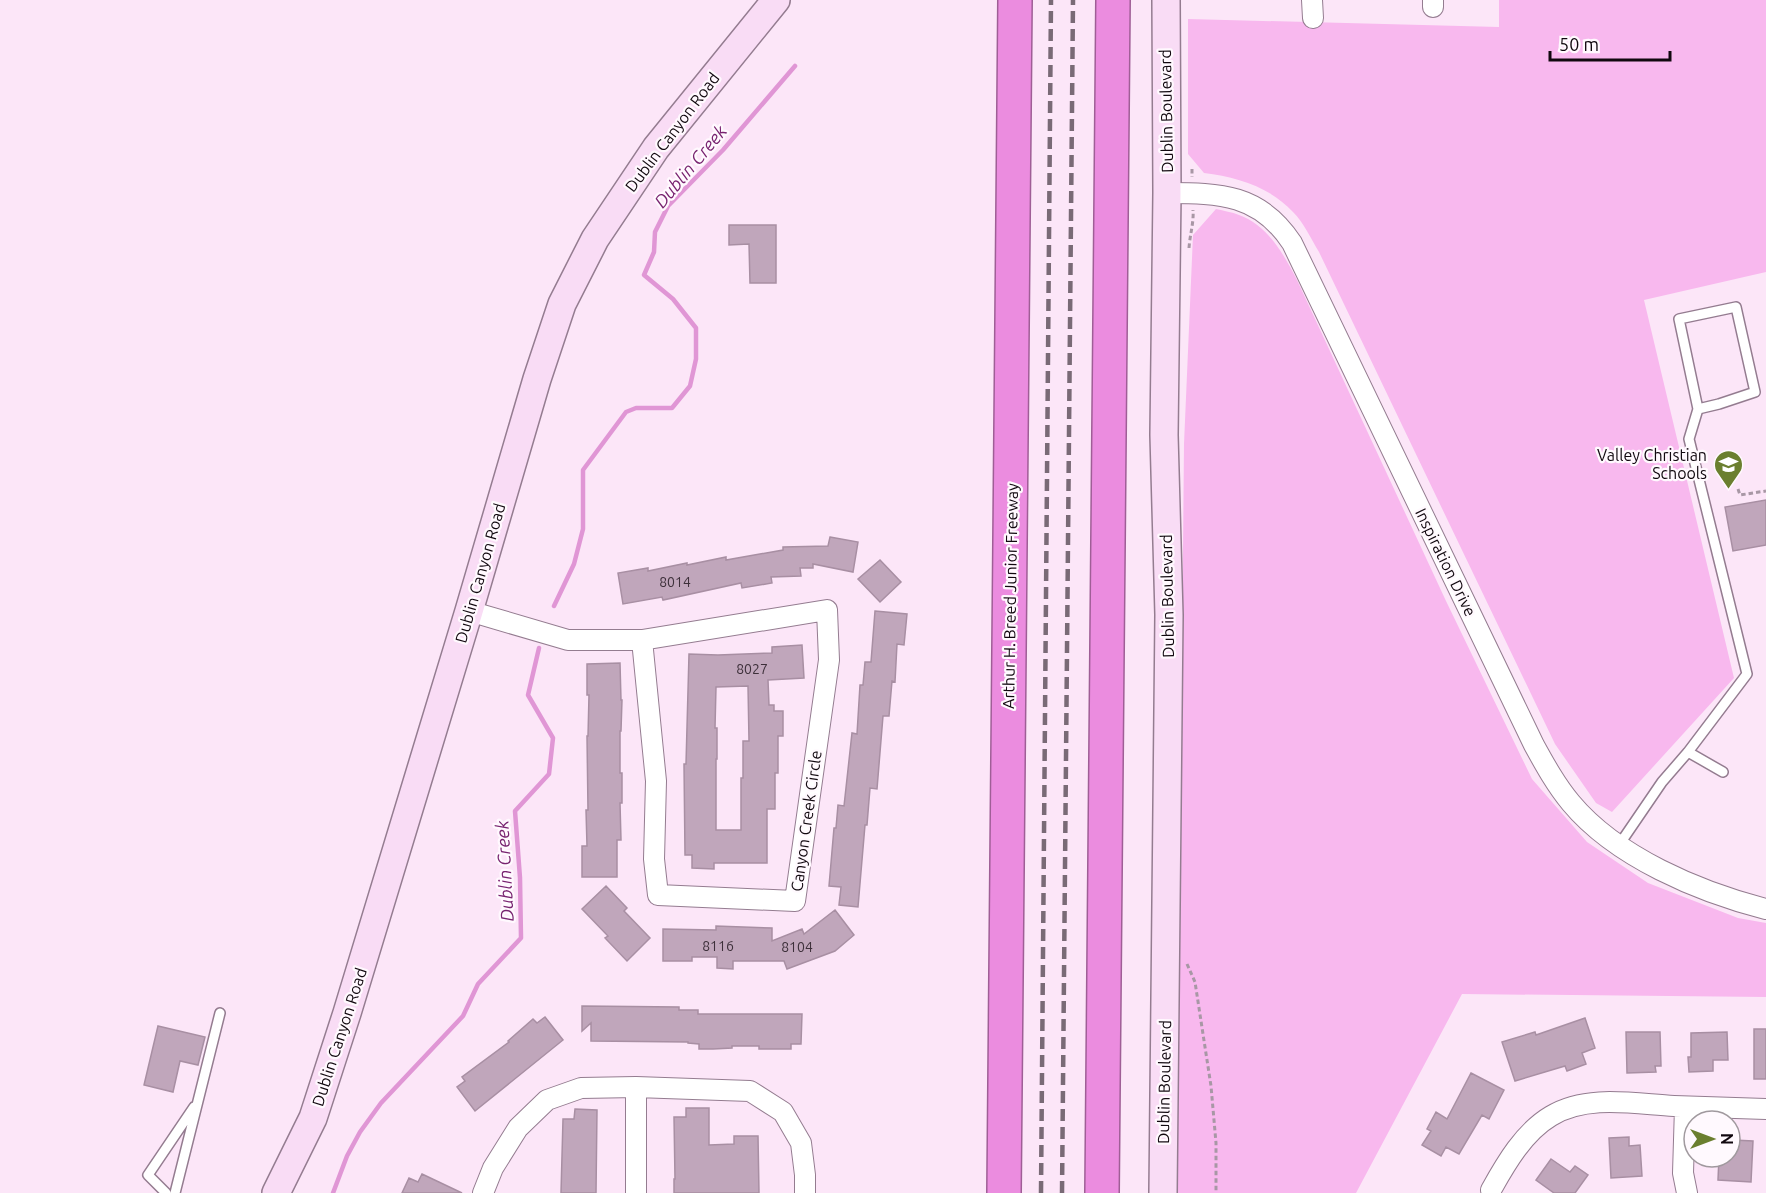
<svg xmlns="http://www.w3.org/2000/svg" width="1766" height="1193" font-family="Ubuntu,sans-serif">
  <rect width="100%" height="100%" fill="#fce6f8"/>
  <path fill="#f8b8ee" d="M1499,0H1766V272L1644,300L1734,678L1612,812L1596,803L1555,744L1319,252C1311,239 1304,223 1293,212C1270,187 1237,177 1204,173L1188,154V19L1499,27Z
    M1216,209C1224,211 1232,212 1239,215C1268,225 1284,255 1297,280L1446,601L1532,779L1587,842L1648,883L1738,918L1766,923V997L1462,994L1356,1193H1177L1184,444L1193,235Z"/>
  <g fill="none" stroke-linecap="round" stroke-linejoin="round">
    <path stroke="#e096d5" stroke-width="4.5" d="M554,606L574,564L583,529V470L626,412L636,408H672L690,386L696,359V328L673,299L644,275L654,252L655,232L668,206L723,150L795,66
      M333,1193L347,1156L360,1132L381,1103L463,1016L478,984L521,938L520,878L515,811L549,774L553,738L528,695L539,648"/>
  </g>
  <path fill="#c0a6bb" stroke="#a88fa3" stroke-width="1.5" fill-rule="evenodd" d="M729,225H776V283H750L749,244L729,245Z
    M1766,500V545L1733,551L1725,507Z
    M830,537L858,542L853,572L813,564V568H800L801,576L771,577L772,583L742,588L741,583L663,600L662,597L623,604L618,573L648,568V571L687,563V565L726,557V560L783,550V547L828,546Z
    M880,560L901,582L880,602L858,579Z
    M875,611L907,614L904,645L897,644L895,682L892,681L889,716H883L877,789L870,788L867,825H865L858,907L839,905L841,887L829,886L834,828H836L838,805L844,806L852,733L857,734L860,685H863L865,662H871Z
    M802,645L804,678L768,680L769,705H774V711H783V736H778V773H775V809H767V863H714V869L692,868V855H685L684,764H686L689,654L718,655L772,653V647ZM748,686L749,741H743V778H741V830H716V759H717V728H715L716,687Z
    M620,663L621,700H622L621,731H620V773H622V803H620L621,840H617V877H582V846H587L586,810H588L587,736H588L589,695H587V664Z
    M606,886L627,908L624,911L650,938L627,961L605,938L608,936L582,909Z
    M835,910L854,935L835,951L787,969L784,961H733V969L717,968V957H692V961H663V929L716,930V926L772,928V941L802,929L804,934Z
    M582,1006L679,1007V1010H698V1014H802L801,1044H791V1049H759V1046H732V1048L713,1049H699V1044L688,1043V1042L591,1041V1023L582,1031Z
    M545,1017L563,1040L475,1111L457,1087L465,1081L462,1077L509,1042L508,1041L533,1019L537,1023Z
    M1585,1018L1595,1048L1582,1053L1586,1064L1567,1071L1565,1066L1515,1081L1502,1042L1535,1032L1536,1035Z
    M158,1026L205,1037L198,1065L180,1061L173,1092L144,1085Z
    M1754,1029H1766V1079H1754Z
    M1626,1032H1660L1661,1066H1655L1656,1072L1627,1073Z
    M1727,1032L1728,1060H1713V1071L1689,1072L1688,1057H1691V1033Z
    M1471,1073L1504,1090L1489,1119L1482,1115L1459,1154L1446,1147L1441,1156L1422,1145L1431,1131L1427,1129L1436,1112L1447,1119Z
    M686,1108H709V1145L734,1144V1136H758L759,1193H674V1179H675L674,1117H686Z
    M575,1109L597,1110L596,1193H561L563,1119H574Z
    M1629,1137V1146L1640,1145L1642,1176L1611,1178L1609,1138Z
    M1733,1140L1753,1141L1751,1182L1718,1180L1719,1157H1730V1145H1732Z
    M1551,1159L1570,1172L1575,1166L1588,1175L1575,1193H1554L1536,1180Z
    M422,1174L462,1193H402L409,1178L418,1182Z"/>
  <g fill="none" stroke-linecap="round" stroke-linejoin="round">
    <defs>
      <path id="lane" d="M1688,752L1723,772
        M1619,845L1662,782L1688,752L1747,674L1689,439L1698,409L1719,404L1755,392L1736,307L1679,319L1698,409
        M166,1193L148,1175L194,1107
        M175,1193L220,1013"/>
      <path id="street" d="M1312,0L1313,18
        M1433,0V7
        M1167,193C1220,193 1260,194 1292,243L1534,745C1545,765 1556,785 1571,803C1616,857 1699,892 1766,909
        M469,611L568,640H642L827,610L829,660L795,901L658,895L654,859L656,781L642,640
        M1685,1107L1683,1173L1687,1193
        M1491,1190C1506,1163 1524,1132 1551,1116C1587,1094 1635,1104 1674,1106C1704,1107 1735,1108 1766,1109
        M483,1193L493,1168L518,1128L547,1100L581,1088L636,1087L750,1091L783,1112L801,1143L805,1175V1193
        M636,1193V1087"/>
      <path id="secondary" d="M276,1193L313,1118L347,1013L469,611L537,379L562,304L595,239L656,148L776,0
        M1163,1193L1169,615L1164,435L1167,193L1166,0"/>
      <path id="highway" d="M1004,1193L1015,0
        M1102,1193L1113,0"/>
    </defs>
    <use href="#lane" stroke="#947c90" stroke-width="12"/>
    <use href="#street" stroke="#947c90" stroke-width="22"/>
    <use href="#secondary" stroke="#947c90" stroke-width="30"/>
    <use href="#highway" stroke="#9f5e96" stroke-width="36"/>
    <path stroke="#a897a5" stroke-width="3" stroke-dasharray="4.5 3" stroke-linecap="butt" d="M1192,169V177
      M1189,248C1190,234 1194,222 1193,210
      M1738,489L1740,495L1766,491
      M1187,964L1195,982L1211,1086L1216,1143V1193"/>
    <use href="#lane" stroke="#fff" stroke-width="9"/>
    <use href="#street" stroke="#fff" stroke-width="20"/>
    <use href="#secondary" stroke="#f9dcf5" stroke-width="27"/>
    <use href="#highway" stroke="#eb8cdf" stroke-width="33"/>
    <path stroke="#796a76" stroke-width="4.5" stroke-dasharray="12 6" stroke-linecap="butt" d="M1041,1193L1051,0
      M1062,1193L1073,0"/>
  </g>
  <defs>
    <symbol id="school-pin" viewBox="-11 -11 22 30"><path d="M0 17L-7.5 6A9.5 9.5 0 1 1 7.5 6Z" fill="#6b7f2f" stroke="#fff9fe"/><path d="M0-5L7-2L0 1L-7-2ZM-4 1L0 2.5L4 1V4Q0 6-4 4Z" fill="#fff"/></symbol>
  </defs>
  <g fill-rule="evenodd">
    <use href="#school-pin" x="1712" y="448" width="33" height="45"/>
  </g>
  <g text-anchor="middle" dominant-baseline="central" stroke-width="4.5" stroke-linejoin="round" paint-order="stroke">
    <g font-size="14" fill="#3d303a">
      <text x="675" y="582">8014</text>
      <text x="752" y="669">8027</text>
      <text x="718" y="946">8116</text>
      <text x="797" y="947">8104</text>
    </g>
    <g font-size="16" fill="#11080f" stroke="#fff9fe">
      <text transform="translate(1166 111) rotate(-91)">Dublin Boulevard</text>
      <text transform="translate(672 132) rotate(-53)">Dublin Canyon Road</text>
      <text transform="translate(1446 562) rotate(64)">Inspiration Drive</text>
      <text transform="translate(480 573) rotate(-74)">Dublin Canyon Road</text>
      <text transform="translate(1010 596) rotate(-89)">Arthur H. Breed Junior Freeway</text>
      <text transform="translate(1167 596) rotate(-91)">Dublin Boulevard</text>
      <text transform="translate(806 821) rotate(-82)">Canyon Creek Circle</text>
      <text transform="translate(339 1037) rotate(-72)">Dublin Canyon Road</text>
      <text transform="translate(1164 1082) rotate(-89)">Dublin Boulevard</text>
    </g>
    <g font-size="16" fill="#11080f" stroke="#fff9fe" text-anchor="end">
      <text x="1707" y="455">Valley Christian<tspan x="1707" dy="18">Schools</tspan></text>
    </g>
    <g font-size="18" font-style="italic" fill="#782370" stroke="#fff9fe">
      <text transform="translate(690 166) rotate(-50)">Dublin Creek</text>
      <text transform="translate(504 871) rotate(-93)">Dublin Creek</text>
    </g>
  </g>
  <g transform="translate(1712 1139) rotate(90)"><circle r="28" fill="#fff9fe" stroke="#a0999e" stroke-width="1.5"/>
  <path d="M0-4.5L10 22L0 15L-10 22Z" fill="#6b7f2f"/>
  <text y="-9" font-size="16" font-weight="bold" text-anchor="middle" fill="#11080f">N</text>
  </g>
  <path d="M1550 51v9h120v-9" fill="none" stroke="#11080f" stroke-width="3"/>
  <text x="1559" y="51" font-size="18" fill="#11080f" stroke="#fff9fe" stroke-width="4.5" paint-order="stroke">50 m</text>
</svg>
